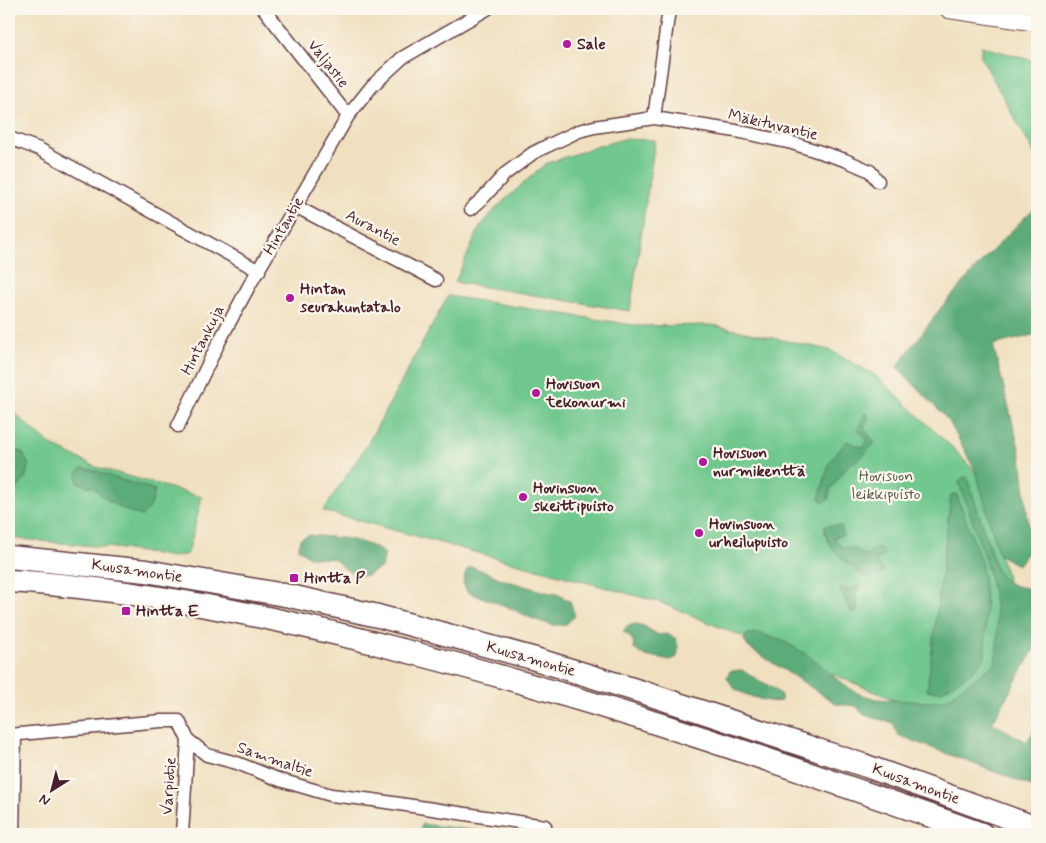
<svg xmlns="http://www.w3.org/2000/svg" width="1046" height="843" font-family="Mynerve,sans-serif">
  <rect width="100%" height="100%" fill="#fbf7ec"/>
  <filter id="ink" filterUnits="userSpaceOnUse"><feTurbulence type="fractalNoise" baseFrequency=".02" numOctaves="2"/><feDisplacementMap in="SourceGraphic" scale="10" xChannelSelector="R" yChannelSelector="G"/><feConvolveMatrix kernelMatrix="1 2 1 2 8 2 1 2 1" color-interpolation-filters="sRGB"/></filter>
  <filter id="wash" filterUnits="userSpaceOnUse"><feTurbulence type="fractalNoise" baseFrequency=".0096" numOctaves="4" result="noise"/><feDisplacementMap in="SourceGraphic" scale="20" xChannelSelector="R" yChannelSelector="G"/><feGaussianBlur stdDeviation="1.12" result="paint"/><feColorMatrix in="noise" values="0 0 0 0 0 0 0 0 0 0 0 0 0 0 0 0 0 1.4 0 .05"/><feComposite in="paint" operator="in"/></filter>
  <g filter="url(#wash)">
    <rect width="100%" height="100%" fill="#f0e0c0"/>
    <path fill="#71c88e" stroke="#5e745c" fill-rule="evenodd" d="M981,46L1037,62V159L981,57Z
      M624,139L655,140L630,311L455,282L480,227L496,208L545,164L598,146Z
      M448,296L640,326L712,325L830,350L875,375L956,451L977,474L999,555L1007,575L1001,671L962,728L659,602L323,511L368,443Z
      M9,413H14L51,445L96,467L202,497L188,554L173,557L115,548L9,538V490H16L22,452L9,450ZM117,479L137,484L155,490L142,516C123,510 106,501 93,486Z"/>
    <path fill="#5cac79" stroke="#536652" d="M1037,207V334L993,345L1021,456L1031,547L1018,565L999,555L977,474L949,421L897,367L940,309L987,256L1029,213Z
      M865,413L869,417L864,429L875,443L857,461L850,463L830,490L828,500L823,502L819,498L830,461L847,441L862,447L868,441L858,429Z
      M9,450L22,452L29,465L25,479L16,490H9Z
      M82,468C94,469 104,474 116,478C129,483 142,486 155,490L151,506L142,516C123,510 107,502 93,487L86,486L78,482L77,474Z
      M967,477L997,571C1009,588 1019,586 1037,590V644L992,723L1027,742L1036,726L1037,727V788L898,735L893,723L864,715L856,706L837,704L748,647L744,640L747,634L759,633L785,642L809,656L843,684L857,693L876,699L929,702L945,700L995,664C1006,606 978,537 959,483L962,478Z
      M956,493L982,564L986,610L985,657L973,671L942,691H927L951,495Z
      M825,526H841L843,535L834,537L842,548H854L867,557L871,551L878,548L882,550L884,555L874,562L883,569L881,574L864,577C850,565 823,546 825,526Z
      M309,535C337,538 361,537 385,554L382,567L367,575L358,576L347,570L334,559L309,557L298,548L300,539Z
      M471,567L485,571L501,579L545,592L557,594L570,601L575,616L565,625H552L533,619L506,606L467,592L463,583L466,571Z
      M860,584L855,600L858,611L851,612L839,587L849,590Z
      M637,624L644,626L658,635L666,634L675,638C678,645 679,649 677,657L671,660L655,657H649L641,654L634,649C634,639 631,637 623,632L627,626Z
      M742,670C754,679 770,684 781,695V701C770,704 743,695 734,688C731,685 729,680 727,677L730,671Z
      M422,824L481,831L485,834H420Z"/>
  </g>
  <g filter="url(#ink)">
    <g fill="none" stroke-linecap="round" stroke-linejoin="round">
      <defs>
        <path id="street" d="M264,9L348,116
          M669,9L654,118L736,131L792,143L845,160L870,171L878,181
          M9,138L39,149L259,271
          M295,206L436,280
          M471,209L482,199L505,174L533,153L545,147L579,131L594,127L654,118
          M178,426L219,342L249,286L348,116L372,86L402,58L487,9
          M9,735L161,721H179L188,740L207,755L237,763L280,780L331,795L373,800L545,826
          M13,834L15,735
          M182,834L188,740"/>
        <path id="secondary" d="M949,9L1037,22"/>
        <path id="highway" d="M9,557L146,571L290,596L378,616L532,658L642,692L866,766L1037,828
          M9,581C140,589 270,616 398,649C596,699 790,766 982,834"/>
      </defs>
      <use href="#street" stroke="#633c41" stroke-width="15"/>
      <use href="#secondary" stroke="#633c41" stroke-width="20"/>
      <use href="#highway" stroke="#633c41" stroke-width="25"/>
      <use href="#street" stroke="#fff" stroke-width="12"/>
      <use href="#secondary" stroke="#fff" stroke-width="18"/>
      <use href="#highway" stroke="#fff" stroke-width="22"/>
    </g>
  </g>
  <g fill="#b5179e" stroke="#fbf7ec" stroke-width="2">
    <circle cx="567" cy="44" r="5"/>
    <circle cx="290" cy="298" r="5"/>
    <circle cx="536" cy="393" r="5"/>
    <circle cx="703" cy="462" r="5"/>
    <circle cx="523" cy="497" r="5"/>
    <circle cx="699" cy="533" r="5"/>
    <rect x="289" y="573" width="10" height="10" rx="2.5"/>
    <rect x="121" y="606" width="10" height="10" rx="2.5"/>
  </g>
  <g text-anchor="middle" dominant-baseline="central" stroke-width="4.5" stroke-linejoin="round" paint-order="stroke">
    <g font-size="16" font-weight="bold" fill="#4a1f2b" stroke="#fbf7ec" text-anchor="start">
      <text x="577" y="44">Sale</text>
      <text x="300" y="289">Hintan<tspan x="300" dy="18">seurakuntatalo</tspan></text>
      <text x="546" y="384">Hovisuon<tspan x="546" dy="18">tekonurmi</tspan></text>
      <text x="713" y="453">Hovisuon<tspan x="713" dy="18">nurmikenttä</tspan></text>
      <text x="533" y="488">Hovinsuon<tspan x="533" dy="18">skeittipuisto</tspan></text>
      <text x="709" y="524">Hovinsuon<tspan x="709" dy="18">urheilupuisto</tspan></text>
      <text x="304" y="578">Hintta P</text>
      <text x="136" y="611">Hintta E</text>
    </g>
    <g font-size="16" fill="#4a1f2b" stroke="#fbf7ec">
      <text transform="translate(328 64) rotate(52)">Valjastie</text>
      <text transform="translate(773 125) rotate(13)">Mäkituvantie</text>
      <text transform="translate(284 226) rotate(-60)">Hintantie</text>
      <text transform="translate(373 228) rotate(28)">Aurantie</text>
      <text transform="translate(203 340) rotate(-63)">Hintankuja</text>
      <text transform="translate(137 571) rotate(8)">Kuusamontie</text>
      <text transform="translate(531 659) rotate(16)">Kuusamontie</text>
      <text transform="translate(275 760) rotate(19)">Sammaltie</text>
      <text transform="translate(916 784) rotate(20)">Kuusamontie</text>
      <text transform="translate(169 786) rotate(-86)">Varpiotie</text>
    </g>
    <g font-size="16" fill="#585a4e" stroke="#fbf7ec">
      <text x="886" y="476">Hovisuon<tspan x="886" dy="18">leikkipuisto</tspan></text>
    </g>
  </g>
  <rect width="1046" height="843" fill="none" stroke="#fbf7ec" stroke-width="30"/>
  <g transform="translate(52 790) rotate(216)" stroke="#fbf7ec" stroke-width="4" paint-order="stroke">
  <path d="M0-4L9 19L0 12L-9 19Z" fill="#4a1f2b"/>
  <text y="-8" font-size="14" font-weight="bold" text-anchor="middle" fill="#4a1f2b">N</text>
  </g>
</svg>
